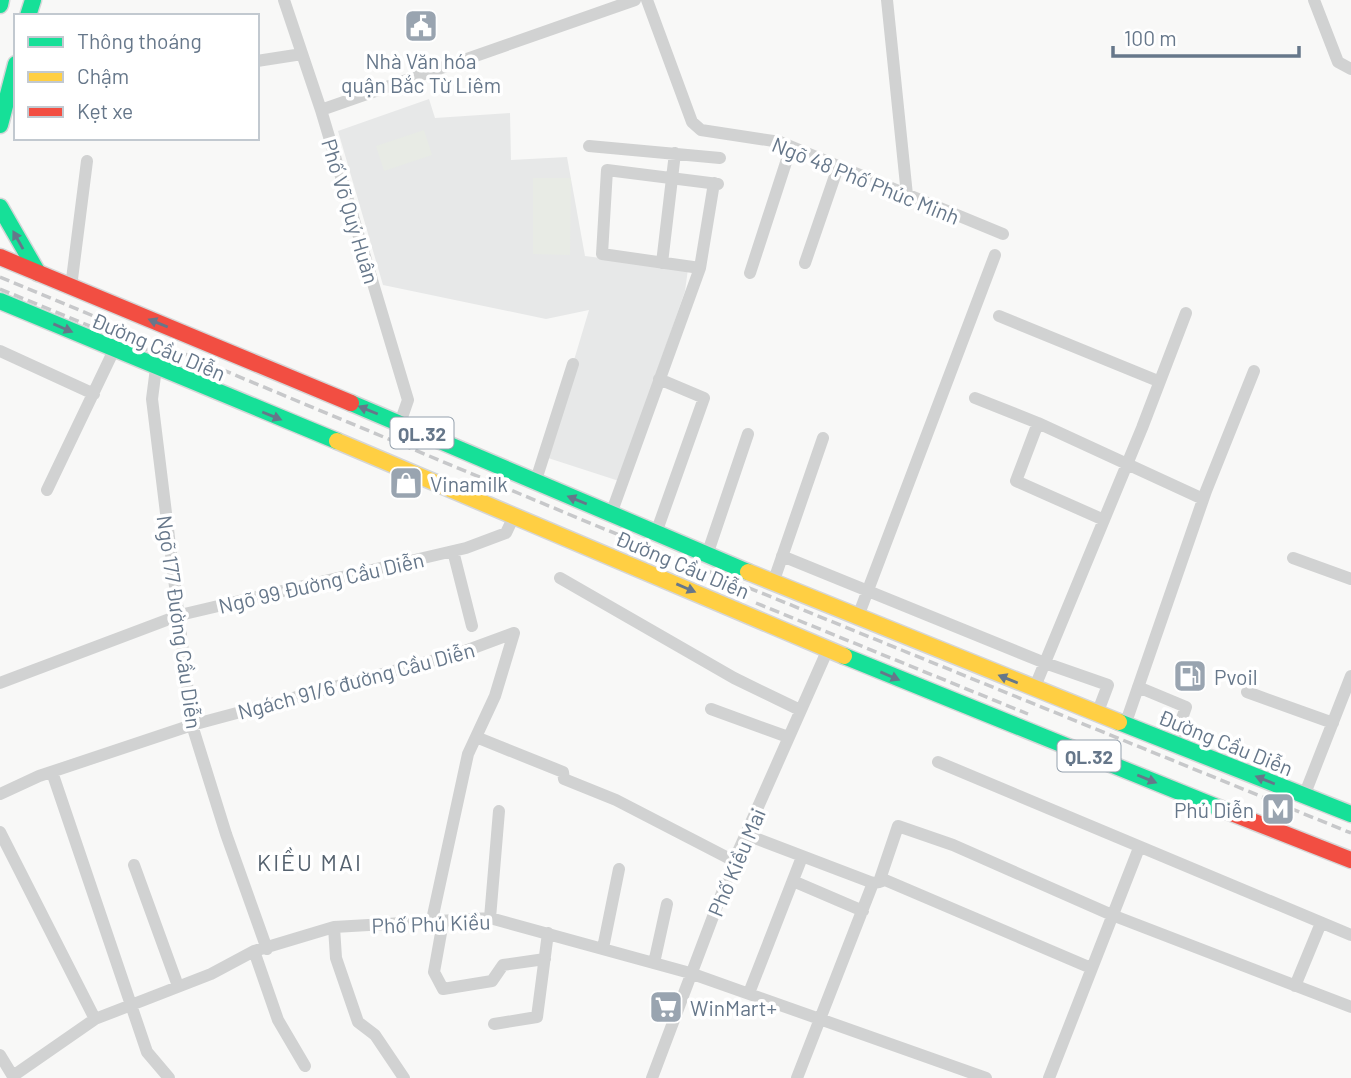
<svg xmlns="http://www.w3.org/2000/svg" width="1351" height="1078" font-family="Barlow,sans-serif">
  <rect width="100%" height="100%" fill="#f8f8f7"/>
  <path fill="#e7e8e8" d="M429,99L435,118L510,113L511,160L567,157L585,256L688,269L685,291L619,481L545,457L589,310L546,319L383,285L338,131Z"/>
  <path fill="#e8ebe5" d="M424,130L432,155L384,171L376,146Z
    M533,178H571L570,255L533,254Z"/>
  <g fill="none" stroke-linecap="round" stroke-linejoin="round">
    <defs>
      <path id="fast" d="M0,5L1,0
        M28,16L33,0
        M0,125L16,64
        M0,207L38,273
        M0,301L337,441
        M351,403L748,572
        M844,656L1229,812
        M1119,722L1351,814"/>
      <path id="slow" d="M337,441L844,656
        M748,572L1119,722"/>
      <path id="jam" d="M0,257L351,403
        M1229,812L1351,860"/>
    </defs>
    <use href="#fast" stroke="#d5d6d7" stroke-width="19"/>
    <use href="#slow" stroke="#d5d6d7" stroke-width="19"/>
    <use href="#jam" stroke="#d5d6d7" stroke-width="19"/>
    <path stroke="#d1d2d2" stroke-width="12" d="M284,0L321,110L408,400L400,423
      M647,0L692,122L701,130L780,142L1003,234
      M887,0L907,195
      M1314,0L1338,62L1351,69
      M257,61L302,54
      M321,110L635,0
      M589,146L720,158
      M662,263L675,153
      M805,263L838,167
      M700,268L602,254L607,170L718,184
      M750,273L791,147
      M71,287L87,161
      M999,316L1158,381
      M0,351L94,394
      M156,368L152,399L192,725L226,834L267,949
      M975,398L1038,423L1203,499
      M1038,423L1016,481L1104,520
      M535,483L573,364
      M47,490L114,350
      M611,514L700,268L714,183
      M656,533L704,398L659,379
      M453,551L472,626
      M707,555L748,434
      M782,556L1045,663L1108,685L1097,714
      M1293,558L1351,579
      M560,578L734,678L800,710
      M773,583L823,438
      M857,619L995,255
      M0,683L180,615L466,548L506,533L514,516
      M1138,687L1186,707L1173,744
      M1034,689L1142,428L1186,313
      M1247,692L1333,723
      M711,709L788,737
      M1125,725L1206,491L1254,371
      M476,737L563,772L564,779L616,800L734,861
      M938,762L1351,935
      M52,772L147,1052L169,1078
      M0,794L39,776L192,725L457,654L514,633
      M1304,796L1351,676
      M0,832L95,1019
      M747,835L873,883
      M134,865L178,986
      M793,881L863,911
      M879,882L898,826L953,845L1112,915L1351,1007
      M879,882L885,880L1091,968
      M490,918L499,811
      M432,920L468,754L495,696L514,633
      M443,922L434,972L443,989L492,981L503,965L545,959
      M334,927L336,958L358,1022L375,1035L404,1078
      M603,948L619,869
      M254,951L278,1020L305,1066
      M654,963L667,904
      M1295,986L1321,923
      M749,993L802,857
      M494,1024L537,1017L548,933
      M0,1055L14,1078
      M13,1076L95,1019L211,974L254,951L334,927L490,918L690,973L986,1078
      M652,1078L734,861L828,649
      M797,1078L873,883L879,882
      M1049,1078L1139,848"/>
    <use href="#fast" stroke="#16e098" stroke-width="16"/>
    <use href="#slow" stroke="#ffcf43" stroke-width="16"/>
    <use href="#jam" stroke="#f24e42" stroke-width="16"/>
    <path stroke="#c7c8ca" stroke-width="3.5" stroke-dasharray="10 5" stroke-linecap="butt" d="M0,277L597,526L1351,833
      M0,289L175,361
      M756,603L1028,714"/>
  </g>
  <defs><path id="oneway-solid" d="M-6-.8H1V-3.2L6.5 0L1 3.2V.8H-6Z" transform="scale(1.75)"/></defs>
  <g fill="#66778a">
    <use href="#oneway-solid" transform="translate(18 240) rotate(-119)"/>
    <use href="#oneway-solid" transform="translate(158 323) rotate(-158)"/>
    <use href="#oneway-solid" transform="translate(63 328) rotate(23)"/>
    <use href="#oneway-solid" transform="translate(368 410) rotate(-158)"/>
    <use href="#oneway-solid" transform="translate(272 416) rotate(22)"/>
    <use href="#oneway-solid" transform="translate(577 500) rotate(-158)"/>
    <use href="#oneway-solid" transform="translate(686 588) rotate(23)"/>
    <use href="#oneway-solid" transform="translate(890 676) rotate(23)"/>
    <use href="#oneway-solid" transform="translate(1008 679) rotate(-158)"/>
    <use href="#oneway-solid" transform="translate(1147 779) rotate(22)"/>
    <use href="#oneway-solid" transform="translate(1265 780) rotate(-158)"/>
  </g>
  <defs>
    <symbol id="civic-square" viewBox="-11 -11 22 22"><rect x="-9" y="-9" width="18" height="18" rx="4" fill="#99a4b0" stroke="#fff"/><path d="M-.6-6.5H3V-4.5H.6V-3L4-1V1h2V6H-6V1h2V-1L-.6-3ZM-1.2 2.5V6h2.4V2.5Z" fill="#fff"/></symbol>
    <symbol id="shop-square" viewBox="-11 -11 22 22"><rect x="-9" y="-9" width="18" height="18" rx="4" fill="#99a4b0" stroke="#fff"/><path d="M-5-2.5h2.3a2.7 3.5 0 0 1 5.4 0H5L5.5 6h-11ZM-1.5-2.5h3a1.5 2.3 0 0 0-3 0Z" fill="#fff"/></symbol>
    <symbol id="fuel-square" viewBox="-11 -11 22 22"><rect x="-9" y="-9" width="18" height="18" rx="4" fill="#99a4b0" stroke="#fff"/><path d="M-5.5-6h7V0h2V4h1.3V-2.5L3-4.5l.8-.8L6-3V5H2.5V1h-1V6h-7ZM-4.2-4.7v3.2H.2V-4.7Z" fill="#fff"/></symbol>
    <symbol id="metro-square" viewBox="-11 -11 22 22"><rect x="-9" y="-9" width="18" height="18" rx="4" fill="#99a4b0" stroke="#fff"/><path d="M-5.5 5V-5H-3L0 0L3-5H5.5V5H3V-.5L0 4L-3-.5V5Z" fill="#fff"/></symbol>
    <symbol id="supermarket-square" viewBox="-11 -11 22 22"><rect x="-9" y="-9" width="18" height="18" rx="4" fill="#99a4b0" stroke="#fff"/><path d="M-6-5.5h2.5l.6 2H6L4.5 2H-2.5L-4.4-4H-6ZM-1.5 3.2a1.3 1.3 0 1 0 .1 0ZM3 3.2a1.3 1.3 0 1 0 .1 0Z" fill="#fff"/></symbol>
  </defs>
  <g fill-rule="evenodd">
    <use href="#civic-square" x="402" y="7" width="38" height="38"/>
    <use href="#shop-square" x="387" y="464" width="38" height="38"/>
    <use href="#fuel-square" x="1171" y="657" width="38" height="38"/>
    <use href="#metro-square" x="1259" y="790" width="38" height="38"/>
    <use href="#supermarket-square" x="647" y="988" width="38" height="38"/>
  </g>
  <g text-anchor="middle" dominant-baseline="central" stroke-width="7" stroke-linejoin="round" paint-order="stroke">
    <g fill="#fff" stroke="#94a0ad" stroke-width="2">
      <rect x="390.5" y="417.5" width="63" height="31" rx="5"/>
      <rect x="1057.5" y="740.5" width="63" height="31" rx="5"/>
    </g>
    <g font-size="19" font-weight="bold" fill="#66778a">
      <text x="422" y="433">QL.32</text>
      <text x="1089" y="756">QL.32</text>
    </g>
    <g font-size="21" fill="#66778a" stroke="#fff" text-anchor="start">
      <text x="421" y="60" text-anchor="middle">Nhà Văn hóa<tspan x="421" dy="24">quận Bắc Từ Liêm</tspan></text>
      <text x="430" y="483">Vinamilk</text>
      <text x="1214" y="676">Pvoil</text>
      <text x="1254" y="809" text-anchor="end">Phú Diễn</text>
      <text x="690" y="1007">WinMart+</text>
    </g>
    <g font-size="21" fill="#66778a" stroke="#fff">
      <text transform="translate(866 180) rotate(22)">Ngõ 48 Phố Phúc Minh</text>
      <text transform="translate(351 211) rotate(73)">Phố Võ Quý Huân</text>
      <text transform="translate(159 346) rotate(23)">Đường Cầu Diễn</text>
      <text transform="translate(683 564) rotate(23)">Đường Cầu Diễn</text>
      <text transform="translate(321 582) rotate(-13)">Ngõ 99 Đường Cầu Diễn</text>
      <text transform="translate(180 622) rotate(82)">Ngõ 177 Đường Cầu Diễn</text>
      <text transform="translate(356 680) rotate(-15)">Ngách 91/6 đường Cầu Diễn</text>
      <text transform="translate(1226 742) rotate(22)">Đường Cầu Diễn</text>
      <text transform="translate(736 862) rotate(-67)">Phố Kiều Mai</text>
      <text transform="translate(431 923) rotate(-2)">Phố Phú Kiều</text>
    </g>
    <g font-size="23" letter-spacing="2" fill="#54616e" stroke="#fff">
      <text x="310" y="862">KIỀU MAI</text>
    </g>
  </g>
  <rect x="14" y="14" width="245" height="126" fill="#ffffff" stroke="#c2c9d0" stroke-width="2"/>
  <rect x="28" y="37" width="35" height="10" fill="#16e098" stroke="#c2c9d0" stroke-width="2"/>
  <text x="77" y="49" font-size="21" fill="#66778a">Thông thoáng</text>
  <rect x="28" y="72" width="35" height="10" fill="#ffcf43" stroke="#c2c9d0" stroke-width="2"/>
  <text x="77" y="84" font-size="21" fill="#66778a">Chậm</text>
  <rect x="28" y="107" width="35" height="10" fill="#f24e42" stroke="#c2c9d0" stroke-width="2"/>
  <text x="77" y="119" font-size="21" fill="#66778a">Kẹt xe</text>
  <path d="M1113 46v10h186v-10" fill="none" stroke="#66778a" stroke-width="3.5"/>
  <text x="1124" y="46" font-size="21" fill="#66778a" stroke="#ffffff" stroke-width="5" paint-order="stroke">100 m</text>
</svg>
